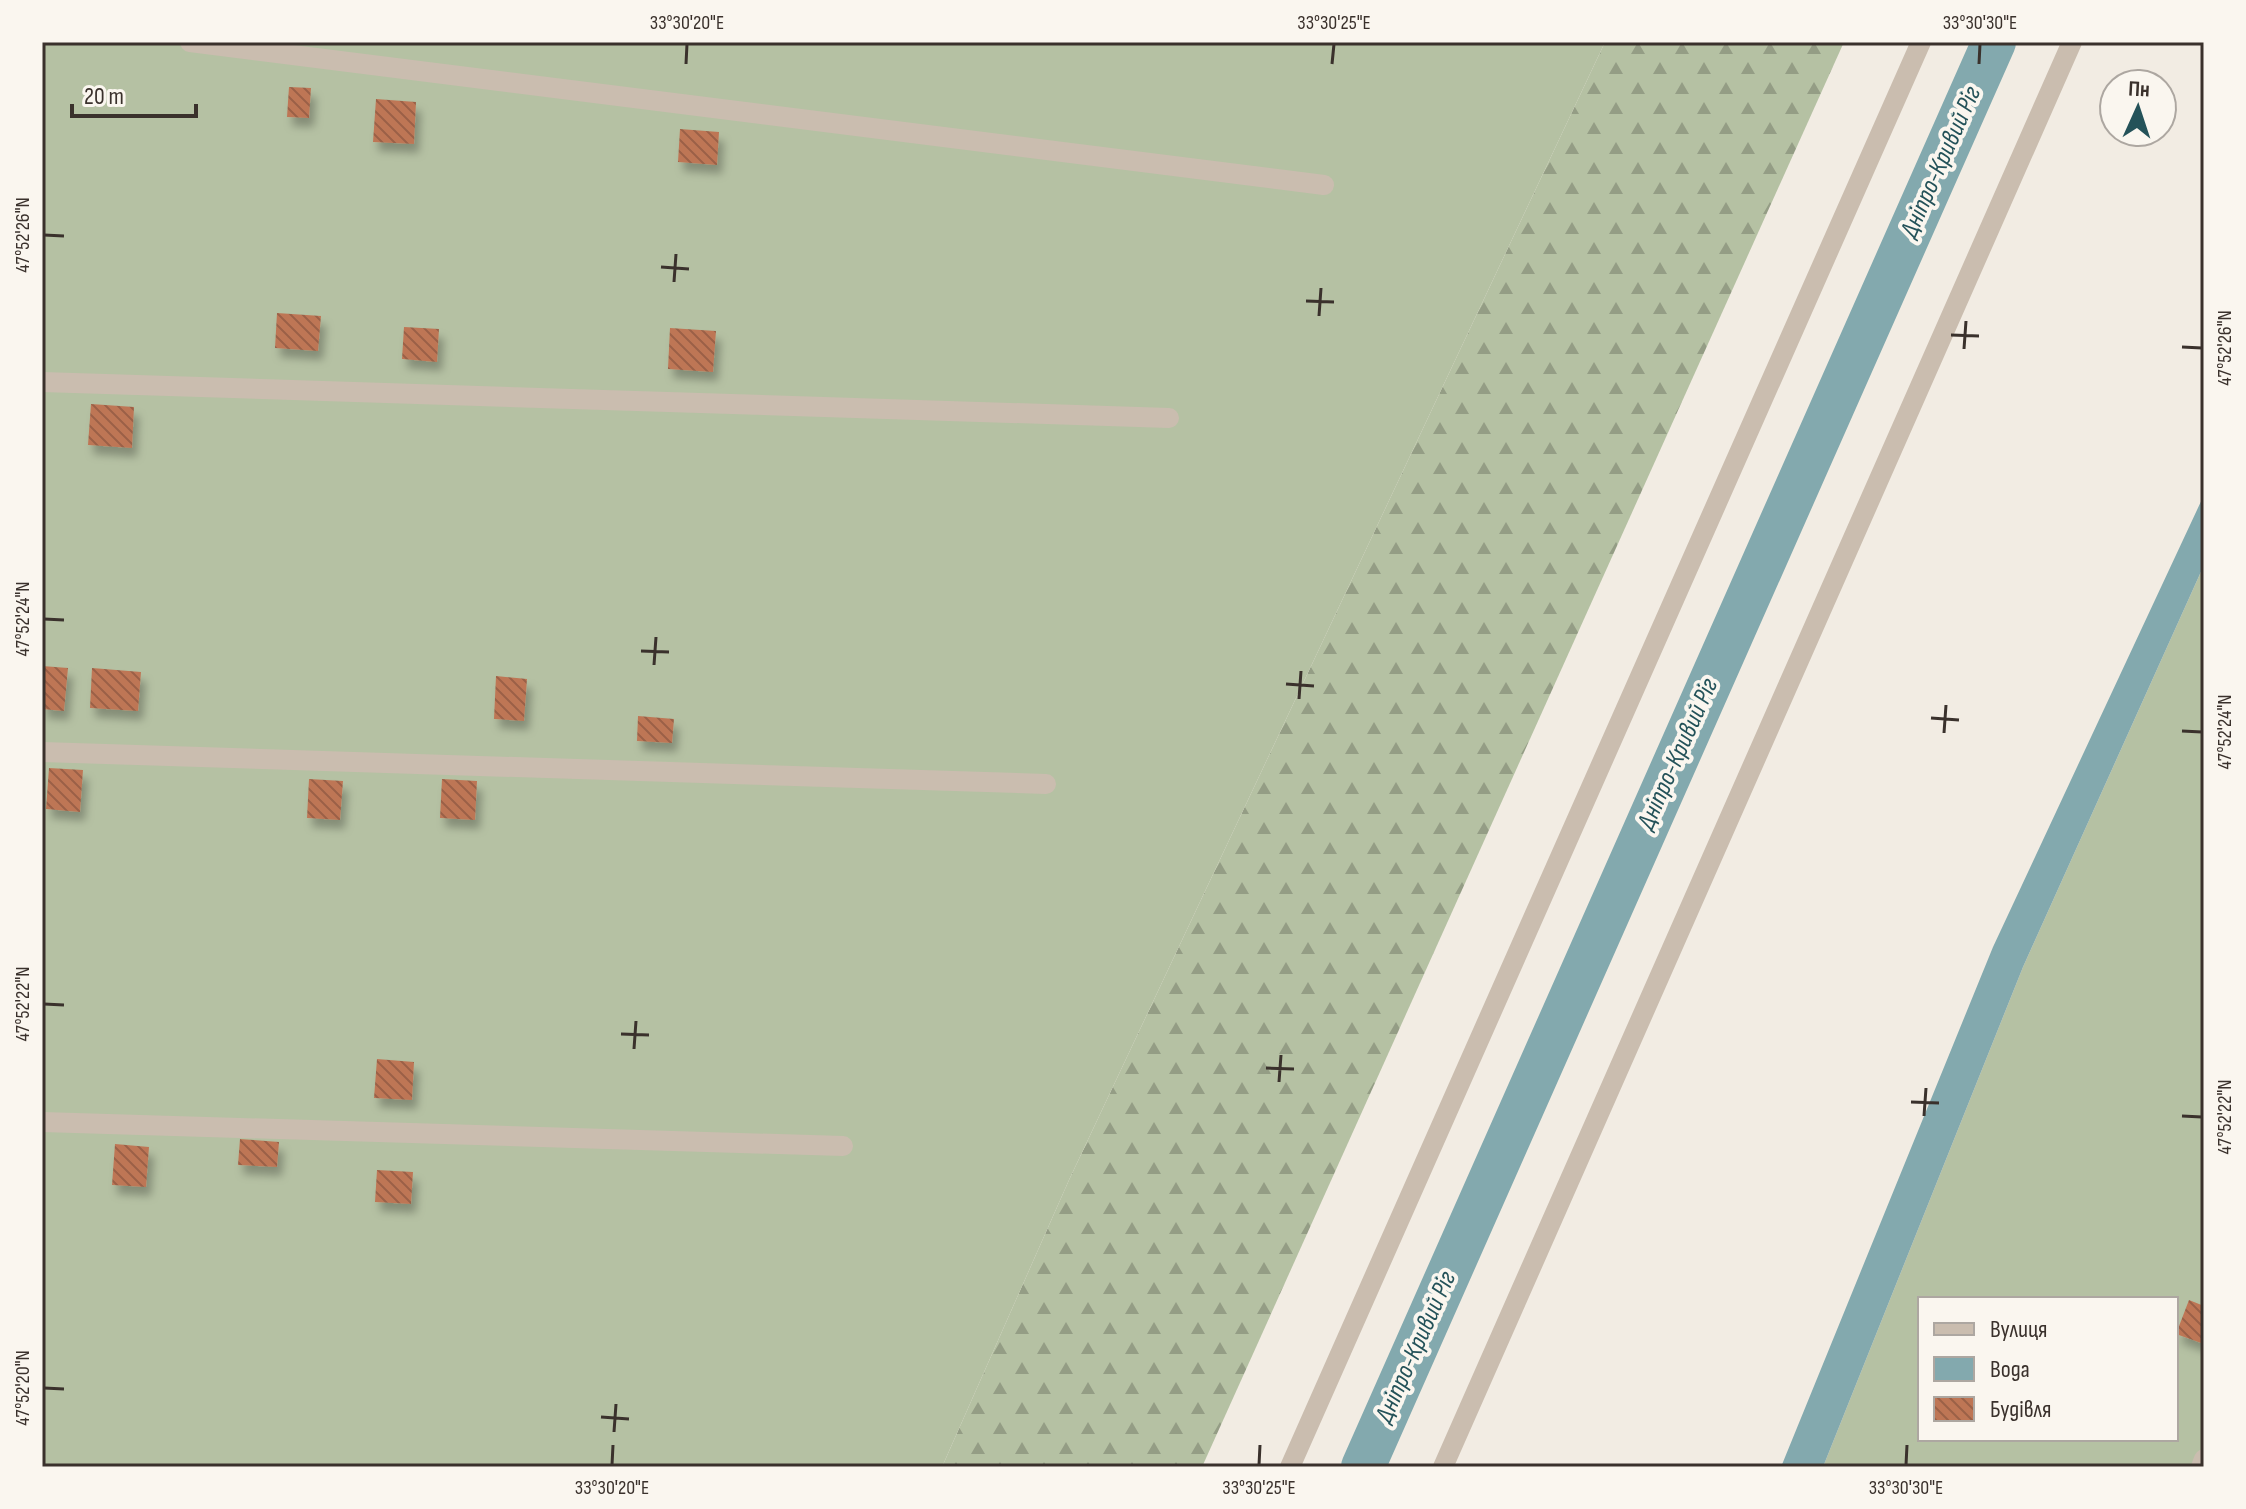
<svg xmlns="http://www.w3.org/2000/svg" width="2246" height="1509" font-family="'Sofia Sans Condensed',sans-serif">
  <defs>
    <pattern id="forest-firs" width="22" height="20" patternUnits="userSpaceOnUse" patternTransform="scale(2)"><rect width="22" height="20" fill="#b5c1a3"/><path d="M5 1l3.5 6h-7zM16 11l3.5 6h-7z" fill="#949d85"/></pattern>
    <pattern id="building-back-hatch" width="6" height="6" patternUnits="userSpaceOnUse" patternTransform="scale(2)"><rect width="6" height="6" fill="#be7655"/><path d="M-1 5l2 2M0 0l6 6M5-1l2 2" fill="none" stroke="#9b6147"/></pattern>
    <filter id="shadow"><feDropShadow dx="5" dy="9" stdDeviation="4" flood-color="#0004"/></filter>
  </defs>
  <rect width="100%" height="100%" fill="#f2ece3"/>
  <path fill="url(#forest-firs)" d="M1605,42H1844L1202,1467H942L1069,1180Z"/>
  <path fill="#b5c1a3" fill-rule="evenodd" d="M42,42H1605L1069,1180L942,1467H42Z
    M2204,565V1467H1823L2023,967ZM1920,1299H2176V1439H1920Z"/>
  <path fill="#83a9ae" d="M2204,495V565L2023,967L1823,1467H1781L1993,947Z"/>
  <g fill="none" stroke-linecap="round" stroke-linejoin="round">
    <path stroke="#83a9ae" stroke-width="44" d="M1363,1467L1994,42"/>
  </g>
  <path fill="url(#building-back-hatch)" filter="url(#shadow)" d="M289,87L311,88L309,118L287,117Z
    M376,99L416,102L414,144L373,142Z
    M680,129L719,132L717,165L678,162Z
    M277,313L321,316L318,351L275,348Z
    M404,327L439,329L437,362L402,359Z
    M670,328L716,331L713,372L668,369Z
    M91,404L134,407L132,448L88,445Z
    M42,666L68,668L64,711L42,709Z
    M92,668L141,672L138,711L90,708Z
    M496,676L527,679L524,721L494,719Z
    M638,716L674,719L672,743L637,741Z
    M49,768L83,770L80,812L46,809Z
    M309,779L343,781L340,820L307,818Z
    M442,779L477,781L475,820L440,818Z
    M377,1059L414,1062L412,1100L374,1098Z
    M240,1139L279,1142L277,1167L238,1165Z
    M115,1144L149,1147L146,1187L112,1185Z
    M377,1170L413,1172L411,1204L375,1202Z
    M2189,1300L2204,1306V1344L2176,1334Z"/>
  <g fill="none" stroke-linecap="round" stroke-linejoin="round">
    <path stroke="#cabdaf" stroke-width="20" d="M190,42L1324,185
      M42,382L1169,418
      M42,752L1046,784
      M42,1122L843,1146
      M1290,1467L1921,42
      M1443,1467L2072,42
      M2201,1467L2204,1459"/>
  </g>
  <path fill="none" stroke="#3a312c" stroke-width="3" d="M686,64L687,44M1332,64L1334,44M1979,64L1980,44M44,235L64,236M661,267L689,269M674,282L676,254M1306,301L1334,302M1319,316L1321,288M1951,335L1979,336M2182,347L2202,348M1964,349L1966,321M44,619L64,620M641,651L669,652M654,665L656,637M1286,684L1314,686M1299,699L1301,671M1931,718L1959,720M2182,731L2202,732M1944,733L1946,705M44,1004L64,1005M621,1034L649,1035M634,1049L636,1021M1266,1068L1294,1069M1279,1082L1281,1055M1911,1102L1939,1103M1924,1116L1926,1088M2182,1116L2202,1117M44,1388L64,1389M601,1417L629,1419M614,1432L616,1404M612,1465L613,1445M1259,1465L1260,1445M1906,1465L1907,1445"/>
  <g text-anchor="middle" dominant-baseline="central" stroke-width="8" stroke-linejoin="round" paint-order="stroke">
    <g font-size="26" font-style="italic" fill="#245259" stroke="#faf6ef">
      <text transform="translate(1941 162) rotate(-66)">Дніпро-Кривий Ріг</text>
      <text transform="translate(1678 754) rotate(-66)">Дніпро-Кривий Ріг</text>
      <text transform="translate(1416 1347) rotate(-66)">Дніпро-Кривий Ріг</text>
    </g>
  </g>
  <rect width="2246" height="1509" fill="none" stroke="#faf6ef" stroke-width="88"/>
  <rect x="1918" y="1297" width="260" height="144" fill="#faf6ef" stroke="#ada7a1" stroke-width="2"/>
  <rect x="1934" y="1323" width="40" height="12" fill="#cabdaf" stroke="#ada7a1" stroke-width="2"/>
  <text x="1990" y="1337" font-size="24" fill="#3a312c">Вулиця</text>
  <rect x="1934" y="1357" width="40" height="24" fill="#83a9ae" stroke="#ada7a1" stroke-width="2"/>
  <text x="1990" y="1377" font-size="24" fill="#3a312c">Вода</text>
  <rect x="1934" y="1397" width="40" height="24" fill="url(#building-back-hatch)" stroke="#ada7a1" stroke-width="2"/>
  <text x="1990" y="1417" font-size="24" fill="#3a312c">Будівля</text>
  <g transform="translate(2138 108) rotate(3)"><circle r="38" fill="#faf6ef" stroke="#ada7a1" stroke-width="2"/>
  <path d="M0-6L14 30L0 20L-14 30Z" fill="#245259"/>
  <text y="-12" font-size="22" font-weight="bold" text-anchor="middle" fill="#3a312c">Пн</text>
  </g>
  <path d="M72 104v12h124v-12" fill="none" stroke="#3a312c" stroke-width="4"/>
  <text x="84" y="104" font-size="24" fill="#3a312c" stroke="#faf6ef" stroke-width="6" paint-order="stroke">20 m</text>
  <rect x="44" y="44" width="2158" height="1421" fill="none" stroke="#3a312c" stroke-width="3"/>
  <g font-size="20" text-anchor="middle" fill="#3a312c">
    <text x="687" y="29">33°30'20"E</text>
    <text x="1334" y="29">33°30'25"E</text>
    <text x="1980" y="29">33°30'30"E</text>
    <text transform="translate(22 235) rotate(-90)" y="7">47°52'26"N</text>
    <text transform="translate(2224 348) rotate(-90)" y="7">47°52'26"N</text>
    <text transform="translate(22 619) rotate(-90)" y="7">47°52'24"N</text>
    <text transform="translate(2224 732) rotate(-90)" y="7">47°52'24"N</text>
    <text transform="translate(22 1004) rotate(-90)" y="7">47°52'22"N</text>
    <text transform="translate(2224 1117) rotate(-90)" y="7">47°52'22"N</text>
    <text transform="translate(22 1388) rotate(-90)" y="7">47°52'20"N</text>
    <text x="612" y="1494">33°30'20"E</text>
    <text x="1259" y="1494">33°30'25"E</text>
    <text x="1906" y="1494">33°30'30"E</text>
  </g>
</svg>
